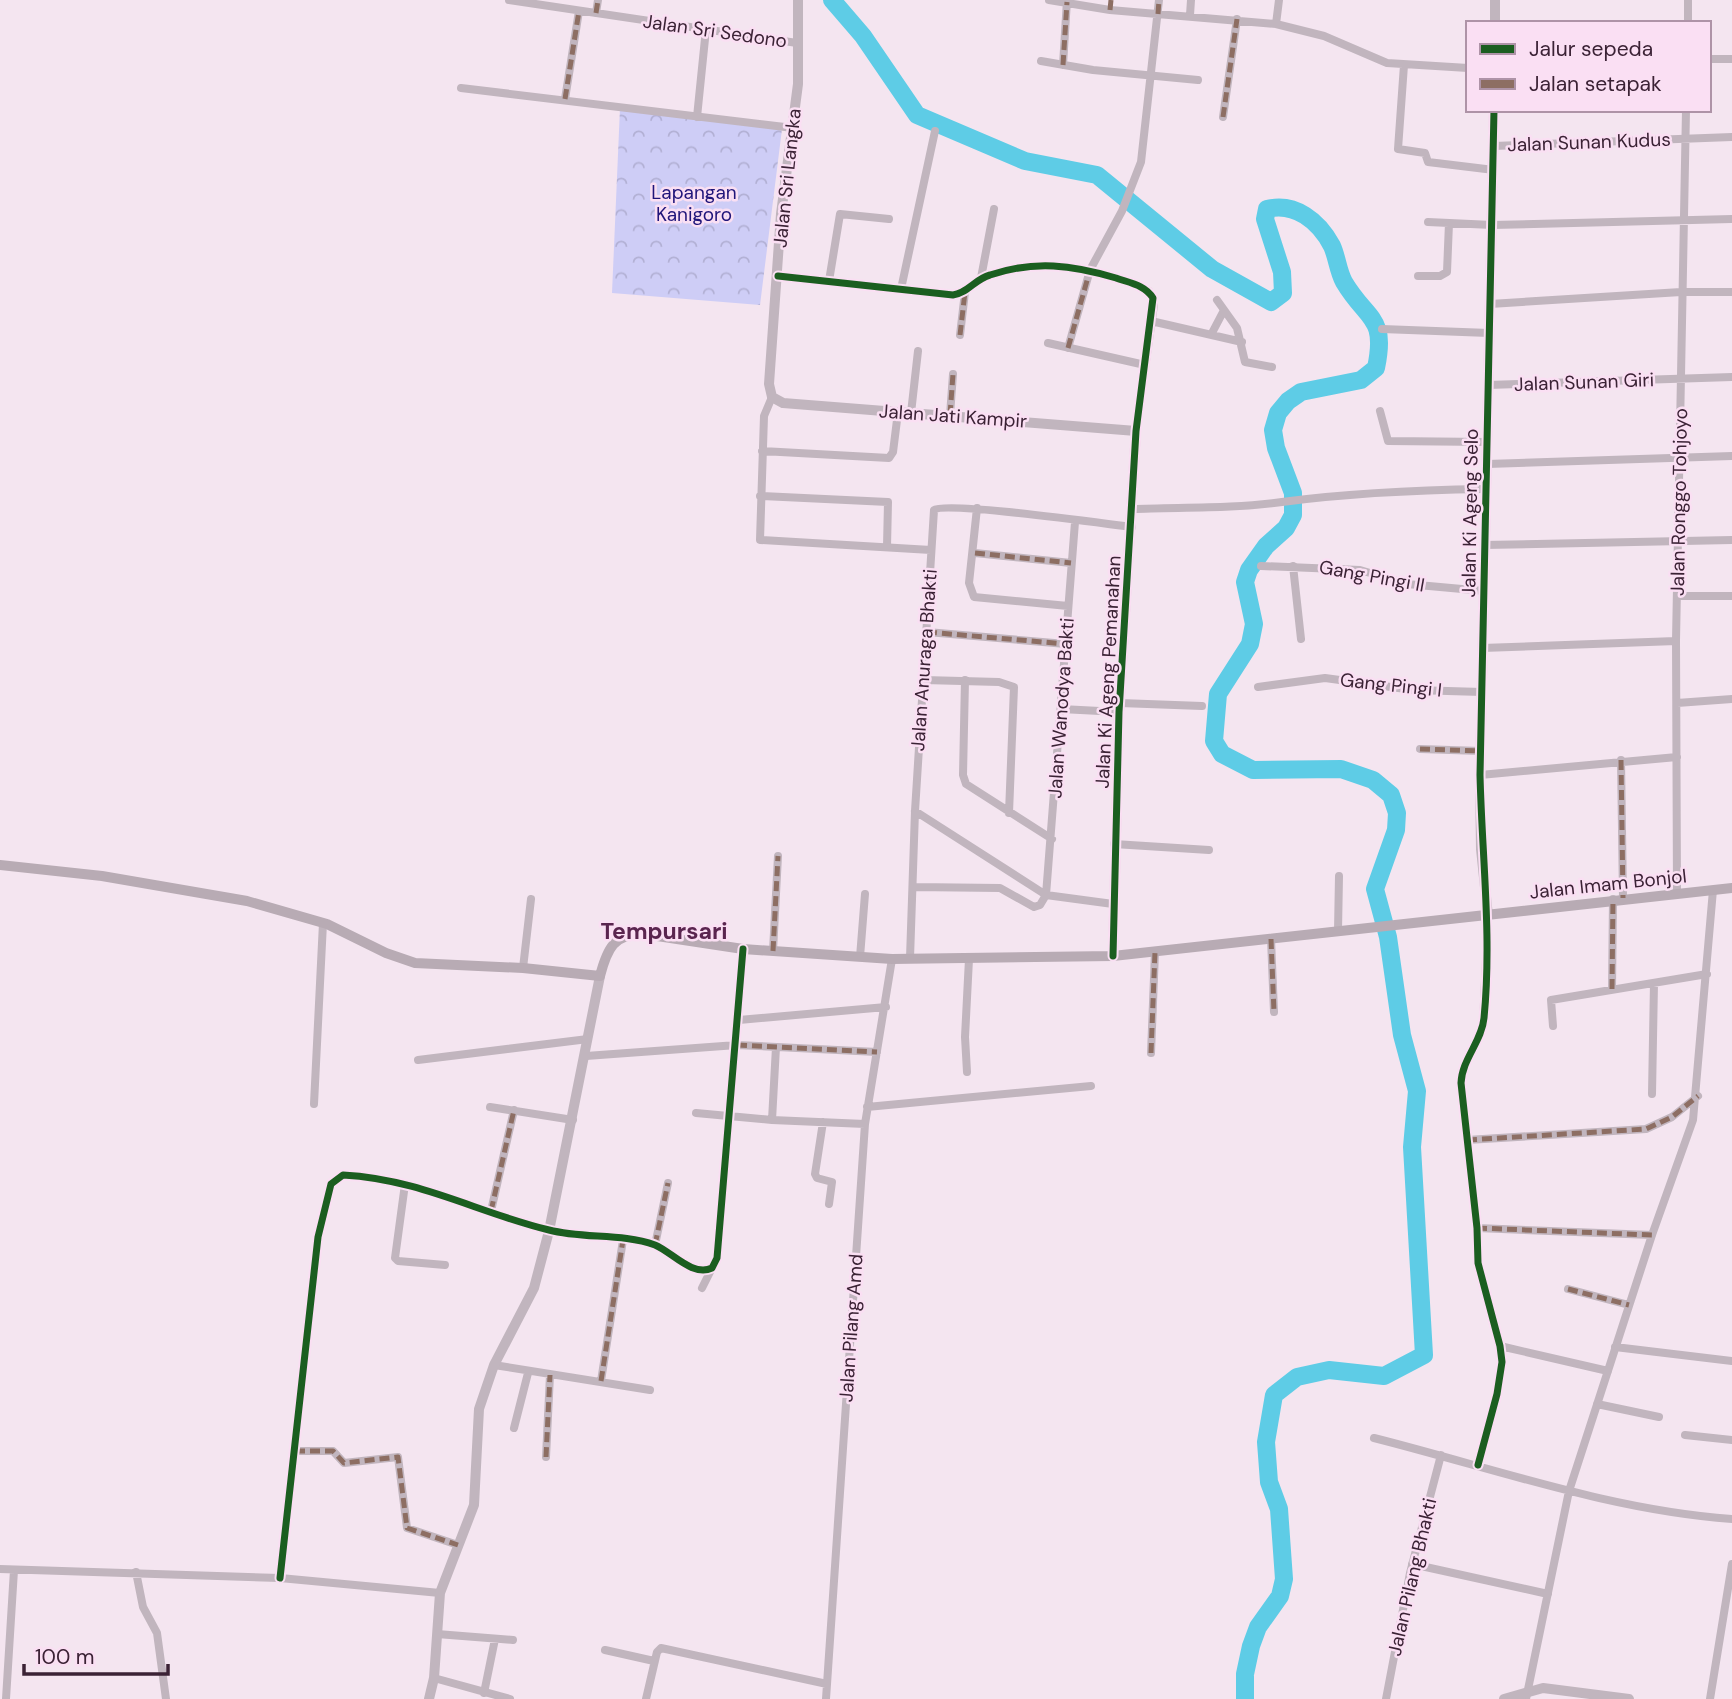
<svg xmlns="http://www.w3.org/2000/svg" width="1732" height="1699" font-family="'DM Sans',sans-serif">
  <defs>
    <pattern id="park-crowns" width="20" height="18" patternUnits="userSpaceOnUse" patternTransform="scale(1.75)"><rect width="20" height="18" fill="#cecdf6"/><path d="M2 6a3 3 0 1 1 6 0M12 15a3 3 0 1 1 6 0" fill="none" stroke="#b2b0d4"/></pattern>
  </defs>
  <rect width="100%" height="100%" fill="#f4e5f0"/>
  <path fill="url(#park-crowns)" d="M620,108L782,129L760,305L612,293Z"/>
  <g fill="none" stroke-linecap="round" stroke-linejoin="round">
    <path stroke="#5ecce6" stroke-width="18" d="M832,0L863,36L917,115L1025,161L1097,175L1212,269L1271,302L1283,293L1282,272L1265,219L1267,209C1295,202 1319,221 1332,246C1337,257 1338,271 1344,282C1367,321 1387,315 1376,368L1361,380L1301,392L1288,401L1278,413L1273,430L1276,448L1293,493V515L1286,528L1266,546L1249,570L1245,582L1254,624L1250,644L1218,694L1214,741L1222,754L1253,770L1341,769L1373,780L1391,795L1397,813L1396,830L1375,889L1388,937L1402,1035L1417,1091L1412,1147L1424,1355L1384,1376L1329,1370L1297,1377L1274,1395L1266,1442L1269,1482L1279,1509L1284,1579L1280,1596L1258,1627L1251,1646L1245,1674V1699"/>
    <path stroke="#c1b5be" stroke-width="8" d="M509,0L797,43
      M1049,0L1110,10L1276,24L1324,36L1387,63L1468,68
      M596,13L598,0
      M1190,15L1191,0
      M1688,23V0
      M1276,24L1279,0
      M1709,59H1732
      M1041,61L1093,70L1198,80
      M1063,65L1067,0
      M1404,65L1398,149L1425,153L1428,162L1494,170
      M461,88L793,128
      M565,99L579,11
      M697,117L706,29
      M1223,117L1237,19
      M1494,146L1732,137
      M1428,222L1492,225L1732,219
      M778,276L953,295C969,293 978,278 995,273C1052,257 1087,269 1142,287L1149,291L1154,305L1136,431
      M1418,276H1440L1447,272L1449,223
      M981,278L994,209
      M829,281L840,214L889,219
      M901,289L935,131
      M1217,300L1237,328L1245,362L1272,367
      M1490,304L1681,292H1732
      M1151,321L1242,342
      M1382,329L1489,333
      M1212,333L1223,312
      M960,335L965,292
      M1048,343L1145,365
      M1068,348L1090,270L1122,211L1141,162L1159,0
      M1488,385L1732,377
      M772,397L764,416L760,540L931,550
      M1380,411L1388,441L1487,442
      M911,413L918,351
      M950,415L953,374
      M762,451L889,458L893,452L898,412
      M1487,464L1732,456
      M760,496L888,502L887,547
      M977,508L969,583L974,597L1068,606
      M1132,509C1181,507 1233,509 1282,502C1349,493 1417,490 1485,489
      M1484,545L1732,540
      M975,553L1071,563
      M1261,566L1360,570L1407,584L1484,591
      M1293,566L1301,639
      M1677,596H1732
      M927,632L1066,644
      M1482,648L1676,641
      M924,680L999,682L1014,687L1009,813
      M965,680L963,775L966,784L1052,839
      M1258,687L1325,678L1413,690L1482,692
      M1120,703L1202,706
      M1677,703L1732,699
      M1061,709L1119,712
      M1420,749L1481,751
      M1621,760L1623,898
      M1480,775L1677,757
      M915,811L1046,895L1113,904
      M1114,844L1209,850
      M913,887L1000,888L1034,907L1040,905L1046,895L1075,522
      M1677,894L1676,641L1686,110
      M1338,931L1339,876
      M1271,939L1274,1012
      M773,951L778,856
      M860,957L865,894
      M910,958L915,811L934,510C945,501 1106,524 1132,527
      M523,968L531,899
      M1612,989L1613,899
      M739,1020L886,1007
      M1553,1026L1551,1000L1707,974
      M1151,1053L1155,952
      M586,1056L737,1045L877,1052
      M418,1060L588,1039
      M967,1072L965,1037L969,959
      M1652,1094L1654,983
      M314,1104L323,923
      M490,1107L573,1120
      M867,1107L1091,1086
      M696,1113L772,1120L776,1047
      M772,1120L865,1124
      M823,1122L815,1174L817,1178L832,1182L829,1204
      M1467,1140L1646,1129L1672,1117L1698,1096
      M405,1184L395,1258L398,1261L445,1265
      M491,1211L514,1110
      M1477,1228L1652,1235
      M655,1245L668,1183
      M702,1288L712,1268
      M1568,1289L1629,1305
      M1500,1346L1608,1371
      M1615,1347L1732,1361
      M494,1365L650,1390
      M601,1381L623,1240
      M1597,1404L1659,1417
      M514,1428L528,1373
      M1685,1435L1732,1440
      M1374,1438C1493,1468 1609,1510 1732,1519
      M295,1451H333L344,1463L398,1457L407,1528L458,1545
      M546,1457L550,1375
      M1478,1465L1497,1394L1502,1362L1500,1346L1478,1263L1477,1228L1461,1083L1462,1072L1483,1024L1488,916
      M1412,1564L1548,1594
      M0,1569L280,1578L440,1593
      M136,1572L143,1607L157,1633L166,1699
      M280,1578L318,1237L331,1184L343,1175C420,1179 478,1213 549,1230C583,1239 622,1233 655,1245C672,1252 692,1277 712,1268L717,1258L743,949
      M437,1634L513,1640
      M605,1650L654,1661
      M434,1678L510,1699
      M484,1693L495,1639
      M6,1699L14,1570
      M646,1699L657,1652L661,1648L827,1684
      M826,1699L865,1124L892,959
      M1386,1699L1410,1573L1441,1455
      M1526,1699L1569,1491L1652,1235L1693,1120L1713,890
      M1710,1699L1732,1564"/>
    <path stroke="#c1b5be" stroke-width="10" d="M798,0V84L781,214L769,384L772,397L783,403L1136,431L1119,712L1113,956
      M1495,0V23
      M1488,916L1481,849L1480,775L1494,110
      M429,1699L434,1678L440,1593L474,1505L479,1409L494,1365L534,1288L549,1231L600,976
      M1504,1699L1543,1688L1629,1699"/>
    <path stroke="#b8abb4" stroke-width="10" d="M0,865L102,876L247,901L327,924L386,953L415,963L523,968L600,976C607,949 614,933 644,934L743,949L892,959L1113,956L1732,888"/>
    <path stroke="#8d6e63" stroke-width="5" stroke-dasharray="10 5" stroke-linecap="butt" d="M1110,10L1111,0
      M596,13L598,0
      M1158,14L1159,0
      M1063,65L1067,2
      M565,99L579,11
      M1223,117L1237,19
      M960,335L965,292
      M1068,348L1090,270
      M950,415L953,374
      M975,553L1071,563
      M927,632L1066,644
      M1420,749L1481,751
      M1621,760L1623,898
      M1271,939L1274,1012
      M773,951L778,856
      M1612,989L1613,899
      M737,1045L877,1052
      M1151,1053L1155,952
      M1467,1140L1646,1129L1672,1117L1698,1096
      M491,1211L514,1110
      M1477,1228L1652,1235
      M655,1245L668,1183
      M1568,1289L1629,1305
      M601,1381L623,1240
      M295,1451H333L344,1463L398,1457L407,1528L458,1545
      M546,1457L550,1375"/>
    <defs>
      <path id="cycleway" d="M778,276L953,295C968,293 975,279 990,275C1035,260 1072,265 1116,278C1130,283 1145,285 1153,298L1136,431L1119,712L1113,956
        M1478,1465L1497,1394L1502,1362L1500,1346L1478,1263L1477,1228L1461,1083C1462,1059 1482,1041 1484,1018C1492,937 1482,857 1480,775L1494,110
        M280,1578L318,1237L331,1184L343,1175C420,1179 478,1213 549,1230C583,1239 622,1233 655,1245C672,1252 692,1277 712,1268L717,1258L743,949"/>
    </defs>
    <use href="#cycleway" stroke="#fadff3" stroke-width="11"/>
    <use href="#cycleway" stroke="#1b5e20" stroke-width="7"/>
  </g>
  <g text-anchor="middle" dominant-baseline="central" stroke-width="5" stroke-linejoin="round" paint-order="stroke">
    <g font-size="19" fill="#3b2235" stroke="#fadff3">
      <text transform="translate(715 31) rotate(8)">Jalan Sri Sedono</text>
      <text transform="translate(1589 142) rotate(-2)">Jalan Sunan Kudus</text>
      <text transform="translate(787 178) rotate(-84)">Jalan Sri Langka</text>
      <text transform="translate(1584 382) rotate(-2)">Jalan Sunan Giri</text>
      <text transform="translate(953 416) rotate(4)">Jalan Jati Kampir</text>
      <text transform="translate(1679 502) rotate(-89)">Jalan Ronggo Tohjoyo</text>
      <text transform="translate(1470 513) rotate(-89)">Jalan Ki Ageng Selo</text>
      <text transform="translate(1372 576) rotate(10)">Gang Pingi II</text>
      <text transform="translate(924 660) rotate(-86)">Jalan Anuraga Bhakti</text>
      <text transform="translate(1108 672) rotate(-87)">Jalan Ki Ageng Pemanahan</text>
      <text transform="translate(1391 685) rotate(6)">Gang Pingi I</text>
      <text transform="translate(1061 708) rotate(-86)">Jalan Wanodya Bakti</text>
      <text transform="translate(1608 884) rotate(-6)">Jalan Imam Bonjol</text>
      <text transform="translate(851 1328) rotate(-86)">Jalan Pilang Amd</text>
      <text transform="translate(1412 1577) rotate(-77)">Jalan Pilang Bhakti</text>
    </g>
    <g font-size="19" fill="#20157a" stroke="#fadff3">
      <text x="694" y="192">Lapangan<tspan x="694" dy="22">Kanigoro</tspan></text>
    </g>
    <g font-size="23" font-weight="bold" fill="#5a254f" stroke="#fadff3">
      <text x="664" y="931">Tempursari</text>
    </g>
  </g>
  <rect x="1466" y="21" width="245" height="91" fill="#fadff3" stroke="#ae93a7" stroke-width="2"/>
  <rect x="1480" y="44" width="35" height="10" fill="#1b5e20" stroke="#ae93a7" stroke-width="2"/>
  <text x="1529" y="56" font-size="21" fill="#3b2235">Jalur sepeda</text>
  <rect x="1480" y="79" width="35" height="10" fill="#8d6e63" stroke="#ae93a7" stroke-width="2"/>
  <text x="1529" y="91" font-size="21" fill="#3b2235">Jalan setapak</text>
  <path d="M24 1664v10h144v-10" fill="none" stroke="#3b2235" stroke-width="3.5"/>
  <text x="35" y="1664" font-size="21" fill="#3b2235" stroke="#fadff3" stroke-width="5" paint-order="stroke">100 m</text>
</svg>
